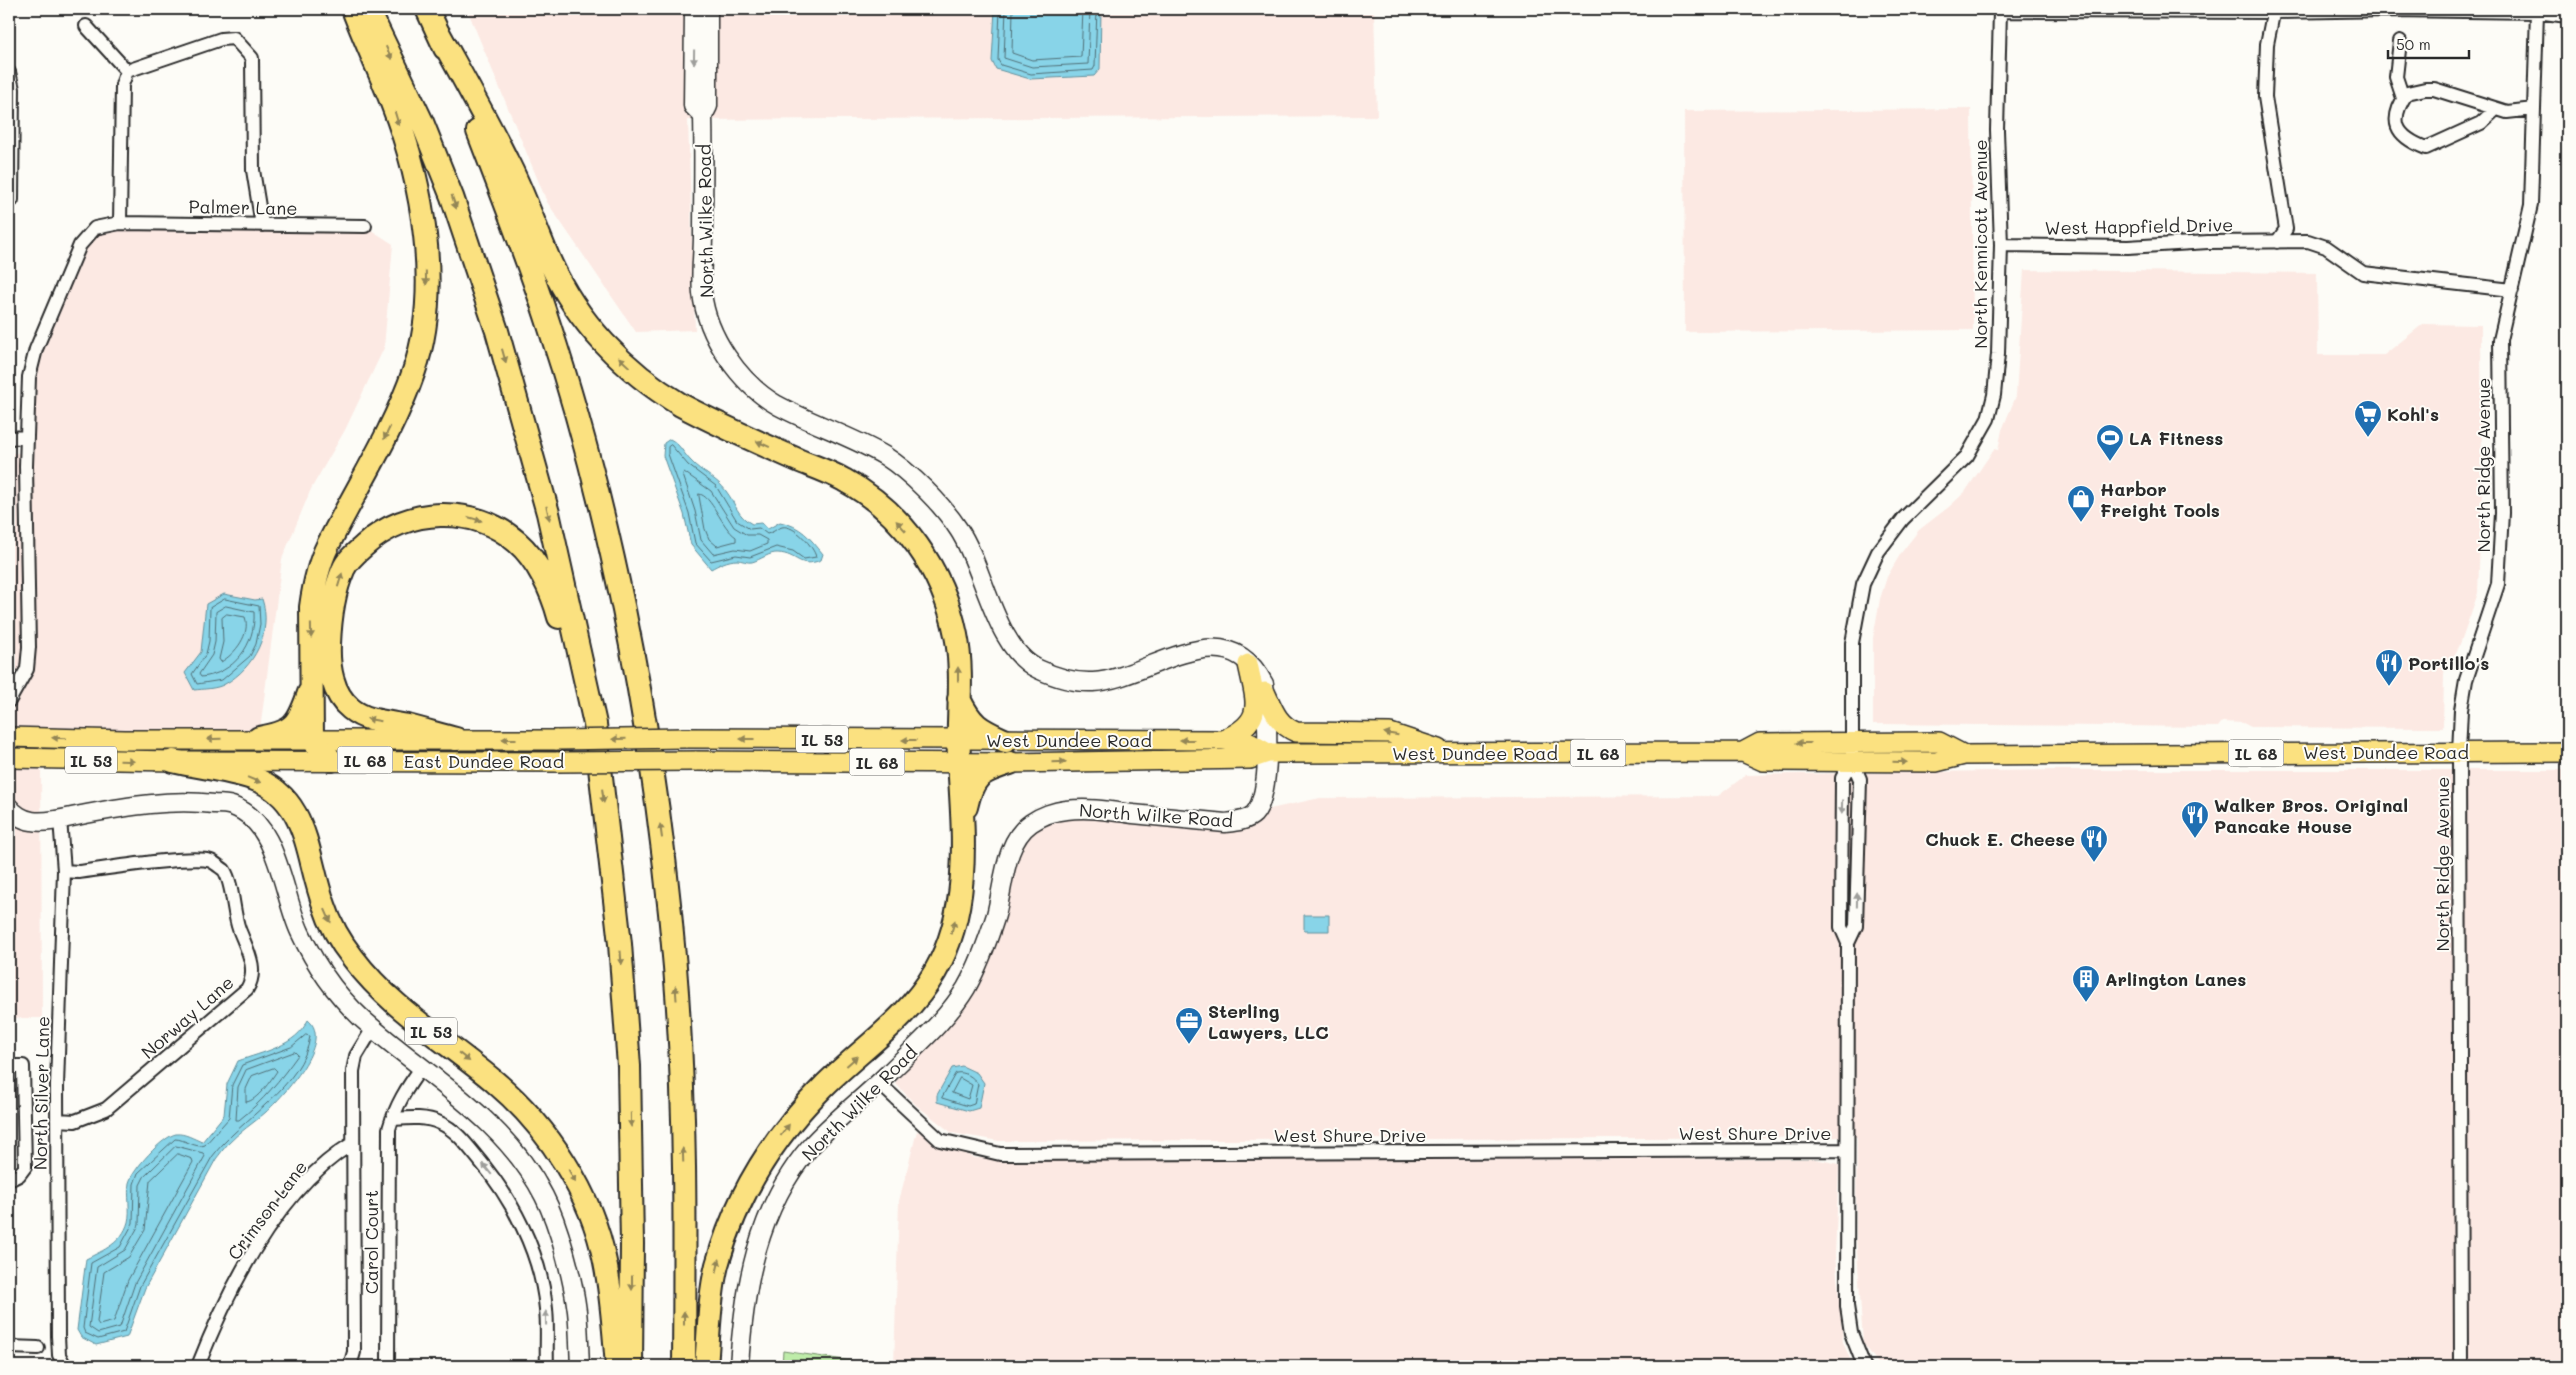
<svg xmlns="http://www.w3.org/2000/svg" width="2576" height="1375" font-family="Mali,sans-serif">
  <rect width="100%" height="100%" fill="#fdfcf7"/>
  <filter id="ink" filterUnits="userSpaceOnUse"><feTurbulence type="fractalNoise" baseFrequency=".02" numOctaves="2"/><feDisplacementMap in="SourceGraphic" scale="10" xChannelSelector="R" yChannelSelector="G"/><feConvolveMatrix kernelMatrix="1 2 1 2 8 2 1 2 1" color-interpolation-filters="sRGB"/></filter>
  <g filter="url(#ink)">
    <path fill="#fce9e3" d="M467,9H1374L1377,116L688,120L695,330L636,332L547,202Z
      M1971,109L1973,330L1685,332L1684,111Z
      M365,226L393,244L384,348L345,430L311,489L282,559L259,738H225L159,753L41,749L42,1018H9V453H26L29,377L69,274L95,228Z
      M2024,270L2317,273L2318,355H2384L2423,324L2481,325L2482,487L2478,593L2459,647L2444,673L2443,728L2251,727L2243,723L2222,722L2218,727L1873,724V638L1880,599L1887,577L1901,553L1919,530L1950,506L1965,492L1994,449L1998,450L2002,430L2016,396Z
      M2058,770H2567V1366H1880L1863,1343L1856,1234L1857,1137L999,1141L952,1133L916,1105L895,1083L977,983L993,950L1015,858L1029,835L1051,819L1105,818L1241,830L1270,809L1320,798L1718,796L1746,775Z
      M917,1131L975,1158L1073,1160L1815,1159L1839,1164L1835,1255L1843,1342L1853,1366H894L899,1201Z"/>
    <path fill="#beeca9" stroke="#748c6a" d="M783,1351L879,1365V1366H782Z"/>
    <path fill="#88d4e8" stroke="#63909c" d="M995,9H1101L1100,69L1094,76L1030,79L996,69L992,61Z
      M670,439C680,444 683,453 691,461C702,473 717,478 726,491C736,504 737,516 752,524L761,523L768,529L780,522C801,526 810,538 823,554L821,560C798,569 798,554 778,553C770,552 760,560 752,562C747,563 742,560 737,560C728,560 718,565 711,569L691,545L684,514L663,456L664,443Z
      M224,594L255,600L262,599C273,632 254,668 225,684C217,689 203,689 194,690L185,673L201,652L206,604Z
      M1304,915H1329V931H1304Z
      M308,1020C334,1041 283,1096 266,1112C254,1123 239,1132 228,1144C224,1148 220,1154 216,1159L145,1288L127,1337L96,1345L81,1337L77,1330L86,1259C104,1250 122,1243 128,1222C131,1210 127,1195 129,1183C132,1170 163,1136 176,1134C185,1133 194,1139 202,1142L224,1115L227,1084L238,1061C263,1052 296,1046 308,1020Z
      M962,1066L977,1073L984,1083L979,1108L969,1111L937,1102V1095L952,1068Z"/>
    <g fill="none" stroke-linecap="round" stroke-linejoin="round">
      <path stroke="#506f77" stroke-width="1" d="M1000,9L998,60L1001,65L1031,74L1093,70L1095,66L1097,9
        M1006,9L1004,58L1032,67L1088,64L1090,9
        M1013,9L1012,53L1032,60L1081,57L1083,9
        M671,445L688,465L716,486L737,521L750,529L759,528L767,534C773,533 777,528 782,527C794,524 814,547 816,557L804,559L793,551L776,547L750,557L736,555L711,561L695,543L689,513L668,454V447Z
        M684,472L711,491L734,527L747,535H758L767,540V544L750,551L735,549L713,554L701,540L695,511L683,475Z
        M699,494C712,495 721,527 736,537V541L717,546L709,539L705,529Z
        M225,599L259,606L260,624L256,644L250,656L222,680L197,684L192,674L206,654L209,641L210,608Z
        M226,606L254,612C256,644 234,674 201,677L199,674L212,655L215,642L216,612Z
        M227,614L245,617C251,634 235,654 221,662L219,659L223,642L222,618Z
        M306,1035L310,1036C304,1086 240,1119 212,1157L140,1286L124,1332L98,1339L85,1333L83,1328L91,1263L120,1247L133,1223L134,1184L138,1173L175,1139C185,1139 196,1149 205,1145L229,1118L232,1085L242,1065L291,1047Z
        M295,1052L298,1055C280,1080 263,1101 239,1120H236L238,1087L246,1070Z
        M274,1068L277,1071C271,1080 257,1101 246,1102V1089L252,1076Z
        M956,1073C965,1071 973,1077 978,1084L974,1104L968,1106L942,1098Z
        M960,1078L972,1085L968,1099L952,1093Z
        M176,1146L203,1153L205,1156L135,1283L120,1327L98,1333L89,1327L97,1267L125,1250L139,1225L140,1185L144,1177Z
        M178,1154L192,1159L193,1162L128,1280L114,1321L99,1325L97,1322L104,1272L129,1257L145,1230L150,1181Z"/>
      <defs>
        <path id="street" d="M2274,9L2267,44L2265,97L2286,229L2277,242
          M86,26L127,71
          M2400,41L2396,77L2403,98
          M9,72L13,89L12,200H9
          M2496,109L2481,123L2426,148C2395,136 2388,121 2407,93L2425,89H2434L2507,112L2534,109
          M120,223L122,85L127,71L221,39L234,38L252,58L253,170L262,225
          M2001,245L2128,247L2208,242L2308,241L2326,247L2363,273L2512,290
          M9,438L26,437
          M9,701L27,669L29,647L26,466L29,377L36,349L80,245L95,228L120,223L365,226
          M60,819L64,871L57,1086L58,1336L59,1355L65,1366
          M1848,943L1841,927L1842,778L1852,761
          M9,1066H23L25,1167L19,1175L9,1180
          M879,1083L940,1140L1000,1154L1846,1150
          M392,1119C408,1118 425,1116 440,1123C456,1130 466,1144 476,1156C512,1198 541,1253 546,1309C548,1328 546,1348 547,1366
          M57,1120L75,1121L106,1109L247,989C259,969 247,950 239,929C233,913 233,883 224,870C221,868 215,863 211,861C193,854 104,869 79,872L64,871
          M9,1347L38,1348
          M198,1366C229,1287 279,1188 353,1143
          M350,1366L354,1352L353,1071L356,1056L373,1028
          M388,1366L389,1129C396,1105 407,1087 422,1067
          M1864,1366L1851,1333L1847,1306L1848,943L1856,926L1860,779L1852,761V643L1863,584L1878,552L1903,519L1967,456L1988,419L1994,395L1998,354L2001,245L1997,130L2000,11L2274,12L2391,10L2537,12L2567,16
          M2461,1366L2459,752L2461,710L2466,680L2498,584L2502,513L2500,340L2531,205L2537,12"/>
        <path id="secondary" d="M694,9L693,106L703,116
          M708,9V106L703,116C704,156 703,196 703,236C703,254 700,275 702,293C707,336 739,383 777,405C812,424 851,436 885,456C910,472 943,505 959,530C984,567 995,649 1038,669C1055,677 1073,683 1093,682C1150,679 1224,607 1264,684C1267,712 1273,793 1254,814C1247,821 1234,822 1225,823C1195,820 1164,817 1133,814C1111,811 1089,807 1066,810C1055,811 1041,816 1031,823C1004,842 1004,885 996,915C988,940 979,965 966,988C946,1021 916,1046 890,1072C864,1098 834,1120 810,1147C757,1209 744,1288 739,1366
          M9,807C14,814 23,820 32,821C48,824 70,817 86,814C128,806 171,799 214,804C220,804 227,804 232,806C279,822 282,894 300,932C317,969 343,1004 375,1030C435,1081 507,1123 544,1196C559,1225 573,1279 577,1311C579,1329 579,1348 580,1366"/>
        <path id="primary" d="M1265,692C1273,709 1277,724 1296,732L1390,733L1438,749
          M9,737L125,740H557
          M685,738L1223,740L1250,743L1268,753
          M1223,740C1266,721 1256,703 1248,664
          M1743,752L1760,743L1939,742L1964,755
          M9,758L173,761L558,762
          M695,761L1010,763L1250,759L1268,753L1743,752L1763,761L1936,762L1964,755L2567,752"/>
        <path id="highway" d="M368,9L422,122L452,197L497,331L548,513L595,724L620,944L629,1066L632,1244L631,1366
          M427,9L445,48
          M439,34C462,76 486,118 507,161C524,193 535,228 550,262C577,322 624,371 681,405C720,426 760,443 800,461C815,467 830,472 844,480C903,512 943,570 956,635C964,673 957,721 959,761C963,831 972,908 935,972C908,1019 861,1049 823,1087C773,1137 736,1197 717,1265C709,1297 709,1333 706,1366
          M478,131C502,194 527,257 548,322C579,415 604,513 624,610C648,728 665,847 675,967C686,1100 685,1233 684,1366
          M959,699C972,726 980,729 1006,741
          M259,738C294,732 298,725 309,693
          M456,739C440,735 424,730 408,726C389,722 367,722 351,709C332,694 328,666 329,644C330,619 333,593 343,570C347,560 357,552 365,545C406,507 474,504 517,542C537,559 552,591 559,617
          M331,760L312,739L311,607C314,585 318,565 328,545C357,487 393,432 414,371C442,290 423,182 392,103C380,72 365,41 353,9
          M173,761C199,767 227,770 252,778C310,798 306,858 324,905C330,924 341,943 353,958C391,1009 448,1042 495,1082C548,1127 592,1194 605,1262C612,1296 614,1332 617,1366
          M966,807C973,776 980,772 1010,763"/>
      </defs>
      <use href="#street" stroke="#2b2b2b" stroke-width="16"/>
      <use href="#secondary" stroke="#2b2b2b" stroke-width="21"/>
      <use href="#primary" stroke="#2b2b2b" stroke-width="22"/>
      <use href="#highway" stroke="#2b2b2b" stroke-width="26"/>
      <use href="#street" stroke="#fdfcf7" stroke-width="12"/>
      <use href="#secondary" stroke="#fdfcf7" stroke-width="18"/>
      <use href="#primary" stroke="#fbe180" stroke-width="19"/>
      <use href="#highway" stroke="#fbe180" stroke-width="22"/>
      <defs>
        <path id="primary-bridge" d="M557,740L685,738
          M558,762L695,761"/>
      </defs>
      <use href="#primary-bridge" stroke="#2b2b2b" stroke-width="22" stroke-linecap="butt"/>
      <use href="#primary-bridge" stroke="#fbe180" stroke-width="19"/>
    </g>
    <defs><path id="oneway-solid" d="M-6-.8H1V-3.2L6.5 0L1 3.2V.8H-6Z" transform="scale(1.25)"/></defs>
    <g fill="#938656">
      <use href="#oneway-solid" transform="translate(389 53) rotate(65)"/>
      <use href="#oneway-solid" transform="translate(397 119) rotate(73)"/>
      <use href="#oneway-solid" transform="translate(454 202) rotate(71)"/>
      <use href="#oneway-solid" transform="translate(426 278) rotate(89)"/>
      <use href="#oneway-solid" transform="translate(504 356) rotate(74)"/>
      <use href="#oneway-solid" transform="translate(624 362) rotate(-137)"/>
      <use href="#oneway-solid" transform="translate(387 433) rotate(116)"/>
      <use href="#oneway-solid" transform="translate(763 444) rotate(-156)"/>
      <use href="#oneway-solid" transform="translate(548 513) rotate(77)"/>
      <use href="#oneway-solid" transform="translate(475 519) rotate(16)"/>
      <use href="#oneway-solid" transform="translate(901 526) rotate(-133)"/>
      <use href="#oneway-solid" transform="translate(340 580) rotate(-73)"/>
      <use href="#oneway-solid" transform="translate(311 631) rotate(89)"/>
      <use href="#oneway-solid" transform="translate(958 674) rotate(-90)"/>
      <use href="#oneway-solid" transform="translate(374 720) rotate(-170)"/>
      <use href="#oneway-solid" transform="translate(1391 734) rotate(-170)"/>
      <use href="#oneway-solid" transform="translate(59 738) rotate(-179)"/>
      <use href="#oneway-solid" transform="translate(214 739) rotate(179)"/>
      <use href="#oneway-solid" transform="translate(509 739) rotate(-180)"/>
      <use href="#oneway-solid" transform="translate(619 739) rotate(179)"/>
      <use href="#oneway-solid" transform="translate(747 739) rotate(-180)"/>
      <use href="#oneway-solid" transform="translate(909 740) rotate(-180)"/>
      <use href="#oneway-solid" transform="translate(1187 740) rotate(180)"/>
      <use href="#oneway-solid" transform="translate(1803 743) rotate(180)"/>
      <use href="#oneway-solid" transform="translate(127 761) rotate(1)"/>
      <use href="#oneway-solid" transform="translate(1059 762) rotate(-1)"/>
      <use href="#oneway-solid" transform="translate(1900 762) rotate(1)"/>
      <use href="#oneway-solid" transform="translate(254 780) rotate(22)"/>
      <use href="#oneway-solid" transform="translate(603 796) rotate(83)"/>
      <use href="#oneway-solid" transform="translate(661 831) rotate(-98)"/>
      <use href="#oneway-solid" transform="translate(328 916) rotate(66)"/>
      <use href="#oneway-solid" transform="translate(953 927) rotate(-74)"/>
      <use href="#oneway-solid" transform="translate(621 958) rotate(86)"/>
      <use href="#oneway-solid" transform="translate(676 993) rotate(-94)"/>
      <use href="#oneway-solid" transform="translate(464 1057) rotate(38)"/>
      <use href="#oneway-solid" transform="translate(852 1061) rotate(-42)"/>
      <use href="#oneway-solid" transform="translate(631 1120) rotate(89)"/>
      <use href="#oneway-solid" transform="translate(785 1130) rotate(-53)"/>
      <use href="#oneway-solid" transform="translate(683 1155) rotate(-92)"/>
      <use href="#oneway-solid" transform="translate(572 1176) rotate(62)"/>
      <use href="#oneway-solid" transform="translate(718 1266) rotate(-76)"/>
      <use href="#oneway-solid" transform="translate(632 1283) rotate(90)"/>
      <use href="#oneway-solid" transform="translate(684 1318) rotate(-90)"/>
    </g>
    <g fill="#9e9e9b">
      <use href="#oneway-solid" transform="translate(694 57) rotate(91)"/>
      <use href="#oneway-solid" transform="translate(1842 807) rotate(91)"/>
      <use href="#oneway-solid" transform="translate(1857 900) rotate(-89)"/>
      <use href="#oneway-solid" transform="translate(487 1169) rotate(-129)"/>
      <use href="#oneway-solid" transform="translate(546 1318) rotate(-91)"/>
    </g>
  </g>
  <defs>
    <symbol id="supermarket-pin" viewBox="-11 -11 22 30"><path d="M0 17L-7.5 6A9.5 9.5 0 1 1 7.5 6Z" fill="#1f6fb2" stroke="#fdfcf7"/><path d="M-6-5.5h2.5l.6 2H6L4.5 2H-2.5L-4.4-4H-6ZM-1.5 3.2a1.3 1.3 0 1 0 .1 0ZM3 3.2a1.3 1.3 0 1 0 .1 0Z" fill="#fff"/></symbol>
    <symbol id="stadium-pin" viewBox="-11 -11 22 30"><path d="M0 17L-7.5 6A9.5 9.5 0 1 1 7.5 6Z" fill="#1f6fb2" stroke="#fdfcf7"/><path d="M0-5a6.5 5 0 1 0 0 10a6.5 5 0 1 0 0-10ZM-3.5-1.8h7v3.6h-7Z" fill="#fff"/></symbol>
    <symbol id="shop-pin" viewBox="-11 -11 22 30"><path d="M0 17L-7.5 6A9.5 9.5 0 1 1 7.5 6Z" fill="#1f6fb2" stroke="#fdfcf7"/><path d="M-5-2.5h2.3a2.7 3.5 0 0 1 5.4 0H5L5.5 6h-11ZM-1.5-2.5h3a1.5 2.3 0 0 0-3 0Z" fill="#fff"/></symbol>
    <symbol id="restaurant-pin" viewBox="-11 -11 22 30"><path d="M0 17L-7.5 6A9.5 9.5 0 1 1 7.5 6Z" fill="#1f6fb2" stroke="#fdfcf7"/><path d="M-5-6h1v4h1v-4h1v4h1v-4h1v5L-1.5 .5V6h-2V.5L-5-1ZM5-6V6H3V1.5H1.5Q1.5-4 5-6Z" fill="#fff"/></symbol>
    <symbol id="building-pin" viewBox="-11 -11 22 30"><path d="M0 17L-7.5 6A9.5 9.5 0 1 1 7.5 6Z" fill="#1f6fb2" stroke="#fdfcf7"/><path d="M-4-6H4V6H1V3H-1V6H-4ZM-2.5-4.3h1.7v1.8h-1.7ZM.8-4.3h1.7v1.8H.8ZM-2.5-1h1.7V.8h-1.7ZM.8-1h1.7V.8H.8Z" fill="#fff"/></symbol>
    <symbol id="office-pin" viewBox="-11 -11 22 30"><path d="M0 17L-7.5 6A9.5 9.5 0 1 1 7.5 6Z" fill="#1f6fb2" stroke="#fdfcf7"/><path d="M-6-3h4V-5.5h4V-3h4V5H-6ZM-1-4.5V-3h2v-1.5ZM-6 0V1H6V0Z" fill="#fff"/></symbol>
  </defs>
  <g fill-rule="evenodd">
    <use href="#supermarket-pin" x="2352" y="398" width="32" height="43"/>
    <use href="#stadium-pin" x="2094" y="422" width="32" height="43"/>
    <use href="#shop-pin" x="2065" y="483" width="32" height="43"/>
    <use href="#restaurant-pin" x="2373" y="647" width="32" height="43"/>
    <use href="#restaurant-pin" x="2179" y="799" width="32" height="43"/>
    <use href="#restaurant-pin" x="2078" y="823" width="32" height="43"/>
    <use href="#building-pin" x="2070" y="963" width="32" height="43"/>
    <use href="#office-pin" x="1173" y="1005" width="32" height="43"/>
  </g>
  <g text-anchor="middle" dominant-baseline="central" stroke-width="4" stroke-linejoin="round" paint-order="stroke">
    <g fill="#fdfcf7" stroke="#6a6a68" stroke-width="1">
      <rect x="796" y="725.5" width="52" height="27" rx="4"/>
      <rect x="1570.5" y="739.5" width="55" height="27" rx="4"/>
      <rect x="2228.5" y="739.5" width="55" height="27" rx="4"/>
      <rect x="65" y="746.5" width="52" height="27" rx="4"/>
      <rect x="337.5" y="746.5" width="55" height="27" rx="4"/>
      <rect x="849.5" y="748.5" width="55" height="27" rx="4"/>
      <rect x="405" y="1017.5" width="52" height="27" rx="4"/>
    </g>
    <g font-size="16" font-weight="bold" fill="#2b2b2b">
      <text x="822" y="739">IL 53</text>
      <text x="1598" y="753">IL 68</text>
      <text x="2256" y="753">IL 68</text>
      <text x="91" y="760">IL 53</text>
      <text x="365" y="760">IL 68</text>
      <text x="877" y="762">IL 68</text>
      <text x="431" y="1031">IL 53</text>
    </g>
    <g font-size="18" fill="#2b2b2b" stroke="#fdfcf7">
      <text transform="translate(243 207) rotate(1)">Palmer Lane</text>
      <text transform="translate(705 221) rotate(-91)">North Wilke Road</text>
      <text transform="translate(2139 226) rotate(-1)">West Happfield Drive</text>
      <text transform="translate(1980 244) rotate(-90)">North Kennicott Avenue</text>
      <text transform="translate(2483 465) rotate(-90)">North Ridge Avenue</text>
      <text x="1069" y="740">West Dundee Road</text>
      <text x="2386" y="752">West Dundee Road</text>
      <text x="1475" y="753">West Dundee Road</text>
      <text x="484" y="761">East Dundee Road</text>
      <text transform="translate(1156 815) rotate(4)">North Wilke Road</text>
      <text transform="translate(2442 864) rotate(-90)">North Ridge Avenue</text>
      <text transform="translate(187 1017) rotate(-41)">Norway Lane</text>
      <text transform="translate(41 1093) rotate(-89)">North Silver Lane</text>
      <text transform="translate(859 1103) rotate(-45)">North Wilke Road</text>
      <text x="1755" y="1133">West Shure Drive</text>
      <text x="1350" y="1135">West Shure Drive</text>
      <text transform="translate(267 1210) rotate(-53)">Crimson Lane</text>
      <text transform="translate(371 1242) rotate(-90)">Carol Court</text>
    </g>
    <g font-size="18" font-weight="bold" fill="#2b2b2b" stroke="#fdfcf7" text-anchor="start">
      <text x="2387" y="414">Kohl's</text>
      <text x="2129" y="438">LA Fitness</text>
      <text x="2100" y="489">Harbor<tspan x="2100" dy="21">Freight Tools</tspan></text>
      <text x="2408" y="663">Portillo's</text>
      <text x="2214" y="805">Walker Bros. Original<tspan x="2214" dy="21">Pancake House</tspan></text>
      <text x="2075" y="839" text-anchor="end">Chuck E. Cheese</text>
      <text x="2105" y="979">Arlington Lanes</text>
      <text x="1208" y="1011">Sterling<tspan x="1208" dy="21">Lawyers, LLC</tspan></text>
    </g>
  </g>
  <rect width="2576" height="1375" fill="none" stroke="#fdfcf7" stroke-width="30"/>
  <rect x="15" y="15" width="2546" height="1345" fill="none" stroke="#2b2b2b" stroke-width="2" filter="url(#ink)"/>
  <path d="M2388 50v8h81v-8" fill="none" stroke="#2b2b2b" stroke-width="2.5"/>
  <text x="2396" y="50" font-size="15" fill="#2b2b2b" stroke="#fdfcf7" stroke-width="4" paint-order="stroke">50 m</text>
</svg>
